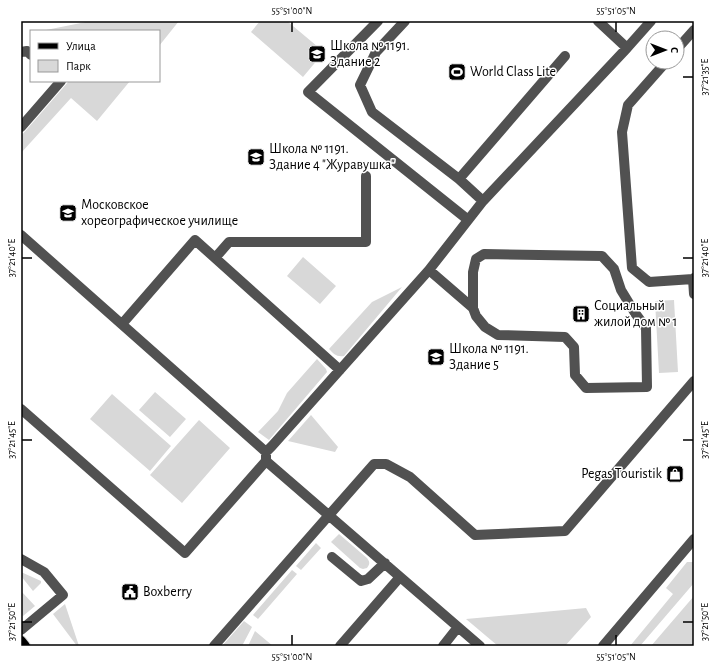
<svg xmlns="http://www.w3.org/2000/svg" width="715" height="667" font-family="'Alegreya Sans',sans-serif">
  <rect width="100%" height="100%" fill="#fff"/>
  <path fill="#d8d8d8" d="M91,21H179L159,46V31H45L46,30Z
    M260,21H287L324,52L303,77L251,32Z
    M69,81H130L97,121L71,98L21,153V136Z
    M303,257L336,286L320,304L287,276Z
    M402,287L344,356C336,357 334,354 329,349L372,302Z
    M674,300L678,372L659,373L655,301Z
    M317,359L326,369L327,372L269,440L258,432L278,411L287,393Z
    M155,392L186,419L170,437L139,410Z
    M112,394L171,446L150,471L90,419Z
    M311,415L338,447L335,452L288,441Z
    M199,420L230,448L182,503L150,475Z
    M339,534L367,558C370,562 370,564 367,568L363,569L360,568L331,542Z
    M316,543L321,548L301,570L296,566Z
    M687,562H694V583L640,646H630L673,594L666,588Z
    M292,570L297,574L258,619L253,615Z
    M21,572L41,581V583L33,591L21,576Z
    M21,591L35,606L23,616L21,613Z
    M694,596V646H651Z
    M65,604L79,646H77L53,614Z
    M586,608L591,617L565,646H498L466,619Z
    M244,621L252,627L242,646H222Z
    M255,631L273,646H248Z"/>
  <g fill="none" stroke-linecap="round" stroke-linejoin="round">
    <defs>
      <path id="major" d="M21,641L25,646"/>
    </defs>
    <use href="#major" stroke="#dbdbdb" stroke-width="12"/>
    <path stroke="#515151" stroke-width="10" d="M378,21L308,92L467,219
      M405,21L376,52L360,85L372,112L459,179L565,56
      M598,21L627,48
      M677,49L694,30
      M21,52L27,51L31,55
      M666,62L628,105L622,132L632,268L649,282L693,279L694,278
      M21,127L61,81
      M459,179L483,201
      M21,235L266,452V461L480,646
      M215,258L229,242H366V176
      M429,270L473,308L476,316L485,327L498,335L565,337L574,347L575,375L586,388L647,387L646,328L635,313L621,290L614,269L602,256L484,254L476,259L473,272V308
      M693,279L694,294
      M122,324L195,240L340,370
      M21,409L185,553L266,461
      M266,452L272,446L429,270L483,201L627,48L651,21
      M332,557L361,581L368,579L385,563
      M21,559L44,572L63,595L21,630
      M214,646L374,464H386L410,477L475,535L565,531L694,381
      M340,646L400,577
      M443,646L458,627
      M603,646L694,539"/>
    <use href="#major" stroke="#000" stroke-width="10"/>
  </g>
  <path fill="none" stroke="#000" stroke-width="1.5" d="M292,22V32M616,22V32M683,77H693M22,258H32M683,258H693M22,440H32M683,440H693M22,622H32M683,622H693M292,635V645M616,635V645"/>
  <defs>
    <symbol id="school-square" viewBox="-11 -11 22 22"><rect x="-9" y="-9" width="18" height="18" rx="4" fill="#000" stroke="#fff"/><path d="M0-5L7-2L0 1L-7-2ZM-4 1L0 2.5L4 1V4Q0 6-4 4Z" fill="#fff"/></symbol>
    <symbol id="stadium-square" viewBox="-11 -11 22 22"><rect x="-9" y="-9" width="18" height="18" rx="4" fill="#000" stroke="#fff"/><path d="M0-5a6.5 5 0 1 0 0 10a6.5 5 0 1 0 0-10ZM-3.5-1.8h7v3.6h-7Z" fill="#fff"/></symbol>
    <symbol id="university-square" viewBox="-11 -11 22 22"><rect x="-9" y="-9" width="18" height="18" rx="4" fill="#000" stroke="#fff"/><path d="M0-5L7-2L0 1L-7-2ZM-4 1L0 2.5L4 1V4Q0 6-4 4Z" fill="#fff"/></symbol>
    <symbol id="building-square" viewBox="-11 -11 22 22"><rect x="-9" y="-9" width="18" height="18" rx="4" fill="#000" stroke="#fff"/><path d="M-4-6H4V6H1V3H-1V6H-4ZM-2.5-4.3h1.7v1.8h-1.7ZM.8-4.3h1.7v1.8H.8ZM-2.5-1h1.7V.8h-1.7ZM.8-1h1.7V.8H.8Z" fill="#fff"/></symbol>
    <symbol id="shop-square" viewBox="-11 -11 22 22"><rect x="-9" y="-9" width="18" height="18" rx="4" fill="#000" stroke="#fff"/><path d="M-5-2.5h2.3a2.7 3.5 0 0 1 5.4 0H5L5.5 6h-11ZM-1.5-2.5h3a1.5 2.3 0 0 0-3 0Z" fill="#fff"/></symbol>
    <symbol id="civic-square" viewBox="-11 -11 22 22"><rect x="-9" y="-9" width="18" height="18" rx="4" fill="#000" stroke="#fff"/><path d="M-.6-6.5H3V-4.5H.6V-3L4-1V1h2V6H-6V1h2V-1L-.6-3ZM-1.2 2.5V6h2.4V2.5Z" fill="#fff"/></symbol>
  </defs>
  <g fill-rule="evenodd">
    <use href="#school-square" x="307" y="44" width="20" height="20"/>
    <use href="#stadium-square" x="447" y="62" width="20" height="20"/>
    <use href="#school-square" x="246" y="147" width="20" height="20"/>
    <use href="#university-square" x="58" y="203" width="20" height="20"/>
    <use href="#building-square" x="571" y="304" width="20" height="20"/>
    <use href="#school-square" x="426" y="347" width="20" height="20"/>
    <use href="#shop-square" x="665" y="464" width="20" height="20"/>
    <use href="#civic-square" x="120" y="582" width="20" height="20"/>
  </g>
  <g text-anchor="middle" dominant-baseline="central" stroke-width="3" stroke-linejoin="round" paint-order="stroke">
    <g font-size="14" fill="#000" stroke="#fff" text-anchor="start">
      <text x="330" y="46">Школа № 1191.<tspan x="330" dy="16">Здание 2</tspan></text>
      <text x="470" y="72">World Class Lite</text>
      <text x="269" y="149">Школа № 1191.<tspan x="269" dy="16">Здание 4 "Журавушка"</tspan></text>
      <text x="81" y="205">Московское<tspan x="81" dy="16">хореографическое училище</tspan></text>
      <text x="594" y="306">Социальный<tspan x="594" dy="16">жилой дом № 1</tspan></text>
      <text x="449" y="349">Школа № 1191.<tspan x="449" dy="16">Здание 5</tspan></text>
      <text x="662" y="474" text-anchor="end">Pegas Touristik</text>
      <text x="143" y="592">Boxberry</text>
    </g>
  </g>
  <rect width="715" height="667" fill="none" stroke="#ffffff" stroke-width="44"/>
  <rect x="30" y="30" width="130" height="52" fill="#ffffff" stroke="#999999"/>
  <rect x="38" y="43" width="20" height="6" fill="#000000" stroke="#999999"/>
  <text x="66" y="50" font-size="12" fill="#000000">Улица</text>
  <rect x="38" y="60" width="20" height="12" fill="#d8d8d8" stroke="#999999"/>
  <text x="66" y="70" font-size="12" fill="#000000">Парк</text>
  <g transform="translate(665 50) rotate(90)"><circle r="19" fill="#ffffff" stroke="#999999"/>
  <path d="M0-3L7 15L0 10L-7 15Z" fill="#000000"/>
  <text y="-6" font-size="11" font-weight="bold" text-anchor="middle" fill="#000000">С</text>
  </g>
  <rect x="22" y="22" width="671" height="623" fill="none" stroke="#000" stroke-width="1.5"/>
  <g font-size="10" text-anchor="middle" fill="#000">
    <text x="292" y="14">55°51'00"N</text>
    <text x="616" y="14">55°51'05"N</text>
    <text transform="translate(704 77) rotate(-90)" y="4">37°21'35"E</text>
    <text transform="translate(704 258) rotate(-90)" y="4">37°21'40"E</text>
    <text transform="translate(11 258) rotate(-90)" y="4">37°21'40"E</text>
    <text transform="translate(704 440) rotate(-90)" y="4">37°21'45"E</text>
    <text transform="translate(11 440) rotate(-90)" y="4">37°21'45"E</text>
    <text transform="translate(704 622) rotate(-90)" y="4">37°21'50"E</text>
    <text transform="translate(11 622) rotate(-90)" y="4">37°21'50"E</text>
    <text x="292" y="660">55°51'00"N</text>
    <text x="616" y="660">55°51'05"N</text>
  </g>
</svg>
